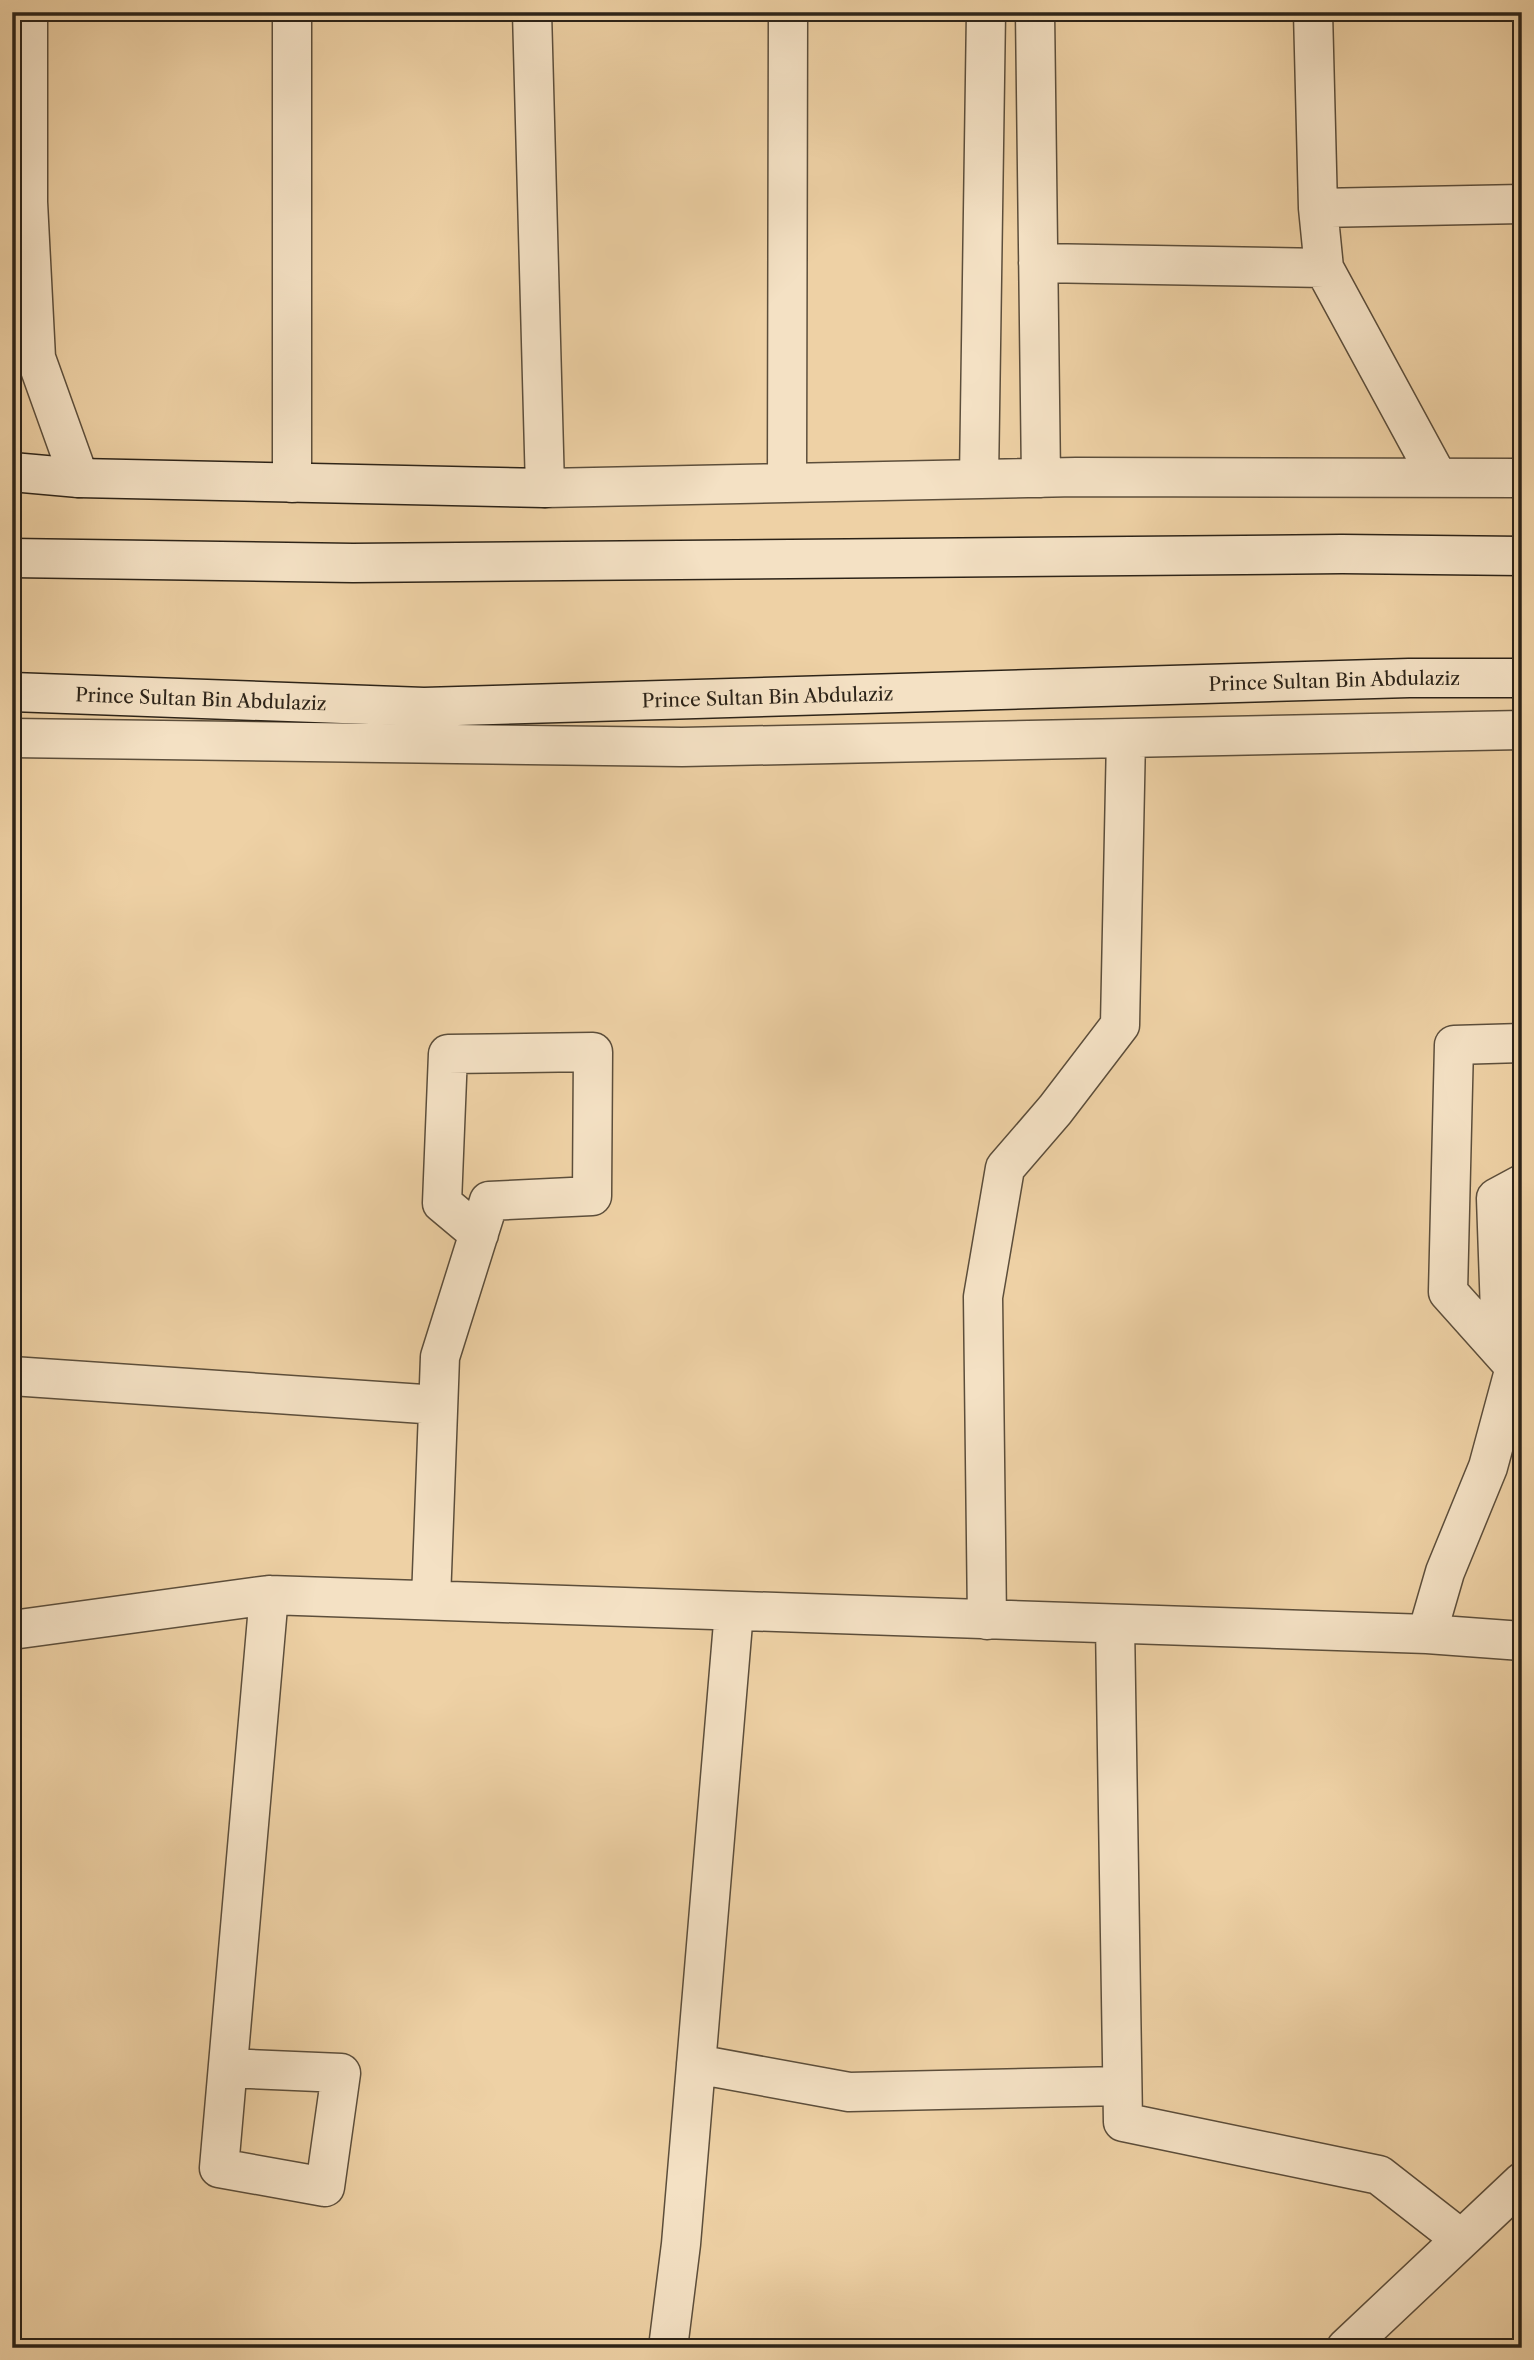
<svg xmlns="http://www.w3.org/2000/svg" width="1534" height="2360" font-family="'Libre Caslon Text',serif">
  <rect width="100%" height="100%" fill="#eed1a5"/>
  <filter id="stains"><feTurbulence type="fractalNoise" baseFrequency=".00286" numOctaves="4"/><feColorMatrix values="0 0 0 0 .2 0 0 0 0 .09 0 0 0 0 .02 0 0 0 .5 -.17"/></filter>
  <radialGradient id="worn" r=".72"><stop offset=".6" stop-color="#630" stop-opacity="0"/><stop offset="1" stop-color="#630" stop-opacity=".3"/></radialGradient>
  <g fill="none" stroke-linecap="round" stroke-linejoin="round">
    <defs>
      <path id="minor" d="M292,12V483
        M532,12L545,488L1076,477L1522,478
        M1035,12L1041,478
        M1313,12L1318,208L1324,268L1438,478
        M1318,208L1522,204
        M1038,263L1324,268
        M979,479L986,12
        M787,483L788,12
        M12,738L682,747L1522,730
        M1513,1358L1500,1313L1496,1198L1522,1184
        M1515,1367L1448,1292L1454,1045L1522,1043
        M12,1376L438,1405
        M431,1600L440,1357L489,1201L592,1196L593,1052L448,1054L442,1203L479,1234
        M987,1620L983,1297L1005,1168L1055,1110L1120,1025L1126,738
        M1115,1624L1123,2122L1379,2175L1461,2239
        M12,1630L269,1595L1427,1634L1522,1641
        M1427,1634L1445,1572L1488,1467L1515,1367L1522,1357
        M696,2064L849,2092L1122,2086
        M228,2068L341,2073L325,2187L219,2168L269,1595
        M668,2348L681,2244L734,1611
        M1346,2348L1522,2182"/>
      <path id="tertiary" d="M28,12V202L36,358L79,478"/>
      <g id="secondary">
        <path d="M12,472L79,478L545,488"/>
        <path d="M12,558L353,563L1342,554L1522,556"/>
        <path id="s1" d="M12,692L424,707L1409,678H1522"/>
      </g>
    </defs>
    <use href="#minor" stroke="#5c4e3b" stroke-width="41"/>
    <use href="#tertiary" stroke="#5c4e3b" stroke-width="41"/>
    <use href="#secondary" stroke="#2c2318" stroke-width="41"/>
    <use href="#minor" stroke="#f4e1c4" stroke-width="38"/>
    <use href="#tertiary" stroke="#f4e1c4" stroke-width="38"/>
    <use href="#secondary" stroke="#f4e1c4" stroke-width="38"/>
  </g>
  <g text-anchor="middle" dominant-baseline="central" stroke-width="5" stroke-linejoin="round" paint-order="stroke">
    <g font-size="19" fill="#2c2318" stroke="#f4e1c4">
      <text stroke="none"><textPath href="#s1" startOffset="1323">Prince Sultan Bin Abdulaziz</textPath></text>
      <text stroke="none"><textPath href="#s1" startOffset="756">Prince Sultan Bin Abdulaziz</textPath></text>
      <text stroke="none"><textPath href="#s1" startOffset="189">Prince Sultan Bin Abdulaziz</textPath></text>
    </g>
  </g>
  <rect width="1534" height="2360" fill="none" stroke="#eed1a5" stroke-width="42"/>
  <rect x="14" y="14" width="1506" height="2332" fill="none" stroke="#2c2318" stroke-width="3.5"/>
  <rect x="21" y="21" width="1492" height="2318" fill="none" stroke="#2c2318" stroke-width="2"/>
  <rect width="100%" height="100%" filter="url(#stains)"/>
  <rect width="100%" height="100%" fill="url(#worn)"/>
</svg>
